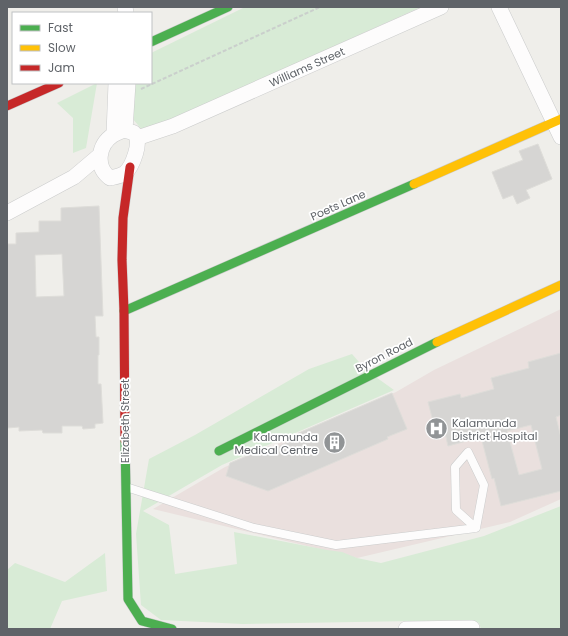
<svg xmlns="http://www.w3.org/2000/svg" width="568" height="636" font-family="Poppins,sans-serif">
  <rect width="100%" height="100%" fill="#efeeea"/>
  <path fill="#eae0de" d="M561,309V499L510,522L357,558L153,509L225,467L396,392L434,370Z"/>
  <path fill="#d8ebd6" d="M245,7H421L144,132L132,118L133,83H151V53Z
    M97,83L86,148L73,153V118L57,103Z
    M352,354L366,370L394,390L222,465L143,511L169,525L175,574L237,564L234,532L327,550L342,552L357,558L381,563L484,536L561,506V629H481L479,623L472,620L243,624L161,620L141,605L136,534L149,459L195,435L309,369Z
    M105,553L107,591L62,601L50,629H7V570L15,563L65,582Z"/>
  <path fill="#d6d5d3" stroke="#deddd9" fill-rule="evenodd" d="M538,144L552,179L526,190L530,198L517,204L513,195L503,199L492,172L523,160L519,151Z
    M99,206L103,316H95L96,337H99V355H98V384H101L103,423L95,424V428L83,429L82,426H62V433H43L42,430L19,431V427L7,428V244H16V233L39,232V221H61V208ZM62,254L64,296L36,297L35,255Z
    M561,353V415L556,417L561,438V491L501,506L494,478L492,479L481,437L448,446L442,419L433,421L428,402L460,394L461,398L494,389L491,378L529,368L528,362ZM531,425L542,469L519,475L507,431Z
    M392,393L407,429L387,437L388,439L268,491L226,476L230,463L271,446L273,449L295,439L294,435Z"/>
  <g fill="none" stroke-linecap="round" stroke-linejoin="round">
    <defs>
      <path id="lane" d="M126,487L254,528L336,545L476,528L484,485L468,452L455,467L456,510L476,528"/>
      <path id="street" d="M125,7L126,13
        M499,7L561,137
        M125,130C127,131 132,132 134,133C143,141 132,167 125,173C121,176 115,177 110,178C95,167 98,145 113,135C117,133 121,131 125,130Z
        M125,130L128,83
        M114,134L116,83
        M137,138L173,126L441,7
        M7,213L74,177L100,155
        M406,629L472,628"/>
      <path id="fast" d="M151,42L228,7
        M124,311L414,184
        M125,440L128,599L142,621L172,629
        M219,451L437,342"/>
      <path id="slow" d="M414,184L561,119
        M437,342L561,285"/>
      <path id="jam" d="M7,106L59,83
        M125,440L124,311L122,260L123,218L130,167"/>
    </defs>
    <use href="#lane" stroke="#cbcccc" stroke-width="9"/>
    <use href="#street" stroke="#cbcccc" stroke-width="16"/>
    <use href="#fast" stroke="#cacacb" stroke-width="10"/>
    <use href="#slow" stroke="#cacacb" stroke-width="10"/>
    <use href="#jam" stroke="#cacacb" stroke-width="10"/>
    <path stroke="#cacfcc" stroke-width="2" stroke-dasharray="4 2" stroke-linecap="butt" d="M141,89L320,7"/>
    <use href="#lane" stroke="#fdfcfc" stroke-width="8"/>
    <use href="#street" stroke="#fdfcfc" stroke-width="15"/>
    <use href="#fast" stroke="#4caf50" stroke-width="9"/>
    <use href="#slow" stroke="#ffc107" stroke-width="9"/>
    <use href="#jam" stroke="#c62828" stroke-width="9"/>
  </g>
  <defs>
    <symbol id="hospital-disc" viewBox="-11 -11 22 22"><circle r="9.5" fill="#919496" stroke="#fff"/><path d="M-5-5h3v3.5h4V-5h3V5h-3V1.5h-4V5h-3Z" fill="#fff"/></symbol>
    <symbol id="building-disc" viewBox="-11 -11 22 22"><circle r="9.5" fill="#919496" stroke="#fff"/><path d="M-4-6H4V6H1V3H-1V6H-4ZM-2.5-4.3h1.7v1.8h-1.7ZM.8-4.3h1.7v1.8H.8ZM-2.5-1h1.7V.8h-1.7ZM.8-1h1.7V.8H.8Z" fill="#fff"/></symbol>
  </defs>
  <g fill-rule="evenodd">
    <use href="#hospital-disc" x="424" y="416" width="25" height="25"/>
    <use href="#building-disc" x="322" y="430" width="25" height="25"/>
  </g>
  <g text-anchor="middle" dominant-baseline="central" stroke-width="3.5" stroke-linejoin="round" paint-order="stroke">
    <g font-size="11" fill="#5f6368" stroke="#fff">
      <text transform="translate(307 67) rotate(-24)">Williams Street</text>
      <text transform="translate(338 205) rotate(-24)">Poets Lane</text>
      <text transform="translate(384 355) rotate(-27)">Byron Road</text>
      <text transform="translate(125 421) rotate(-90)">Elizabeth Street</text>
    </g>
    <g font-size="11" fill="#5f6368" stroke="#fff" text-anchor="start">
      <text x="452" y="423">Kalamunda<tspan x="452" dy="13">District Hospital</tspan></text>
      <text x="318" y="437" text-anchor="end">Kalamunda<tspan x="318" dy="13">Medical Centre</tspan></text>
    </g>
  </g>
  <rect width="568" height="636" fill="none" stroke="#5f6368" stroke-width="16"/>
  <rect x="12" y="12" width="140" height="72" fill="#ffffff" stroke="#bfc1c3"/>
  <rect x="20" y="25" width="20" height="6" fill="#4caf50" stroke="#bfc1c3"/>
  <text x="48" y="32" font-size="12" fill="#5f6368">Fast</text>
  <rect x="20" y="45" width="20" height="6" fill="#ffc107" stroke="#bfc1c3"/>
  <text x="48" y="52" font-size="12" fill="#5f6368">Slow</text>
  <rect x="20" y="65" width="20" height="6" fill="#c62828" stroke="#bfc1c3"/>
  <text x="48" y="72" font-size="12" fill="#5f6368">Jam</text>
</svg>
